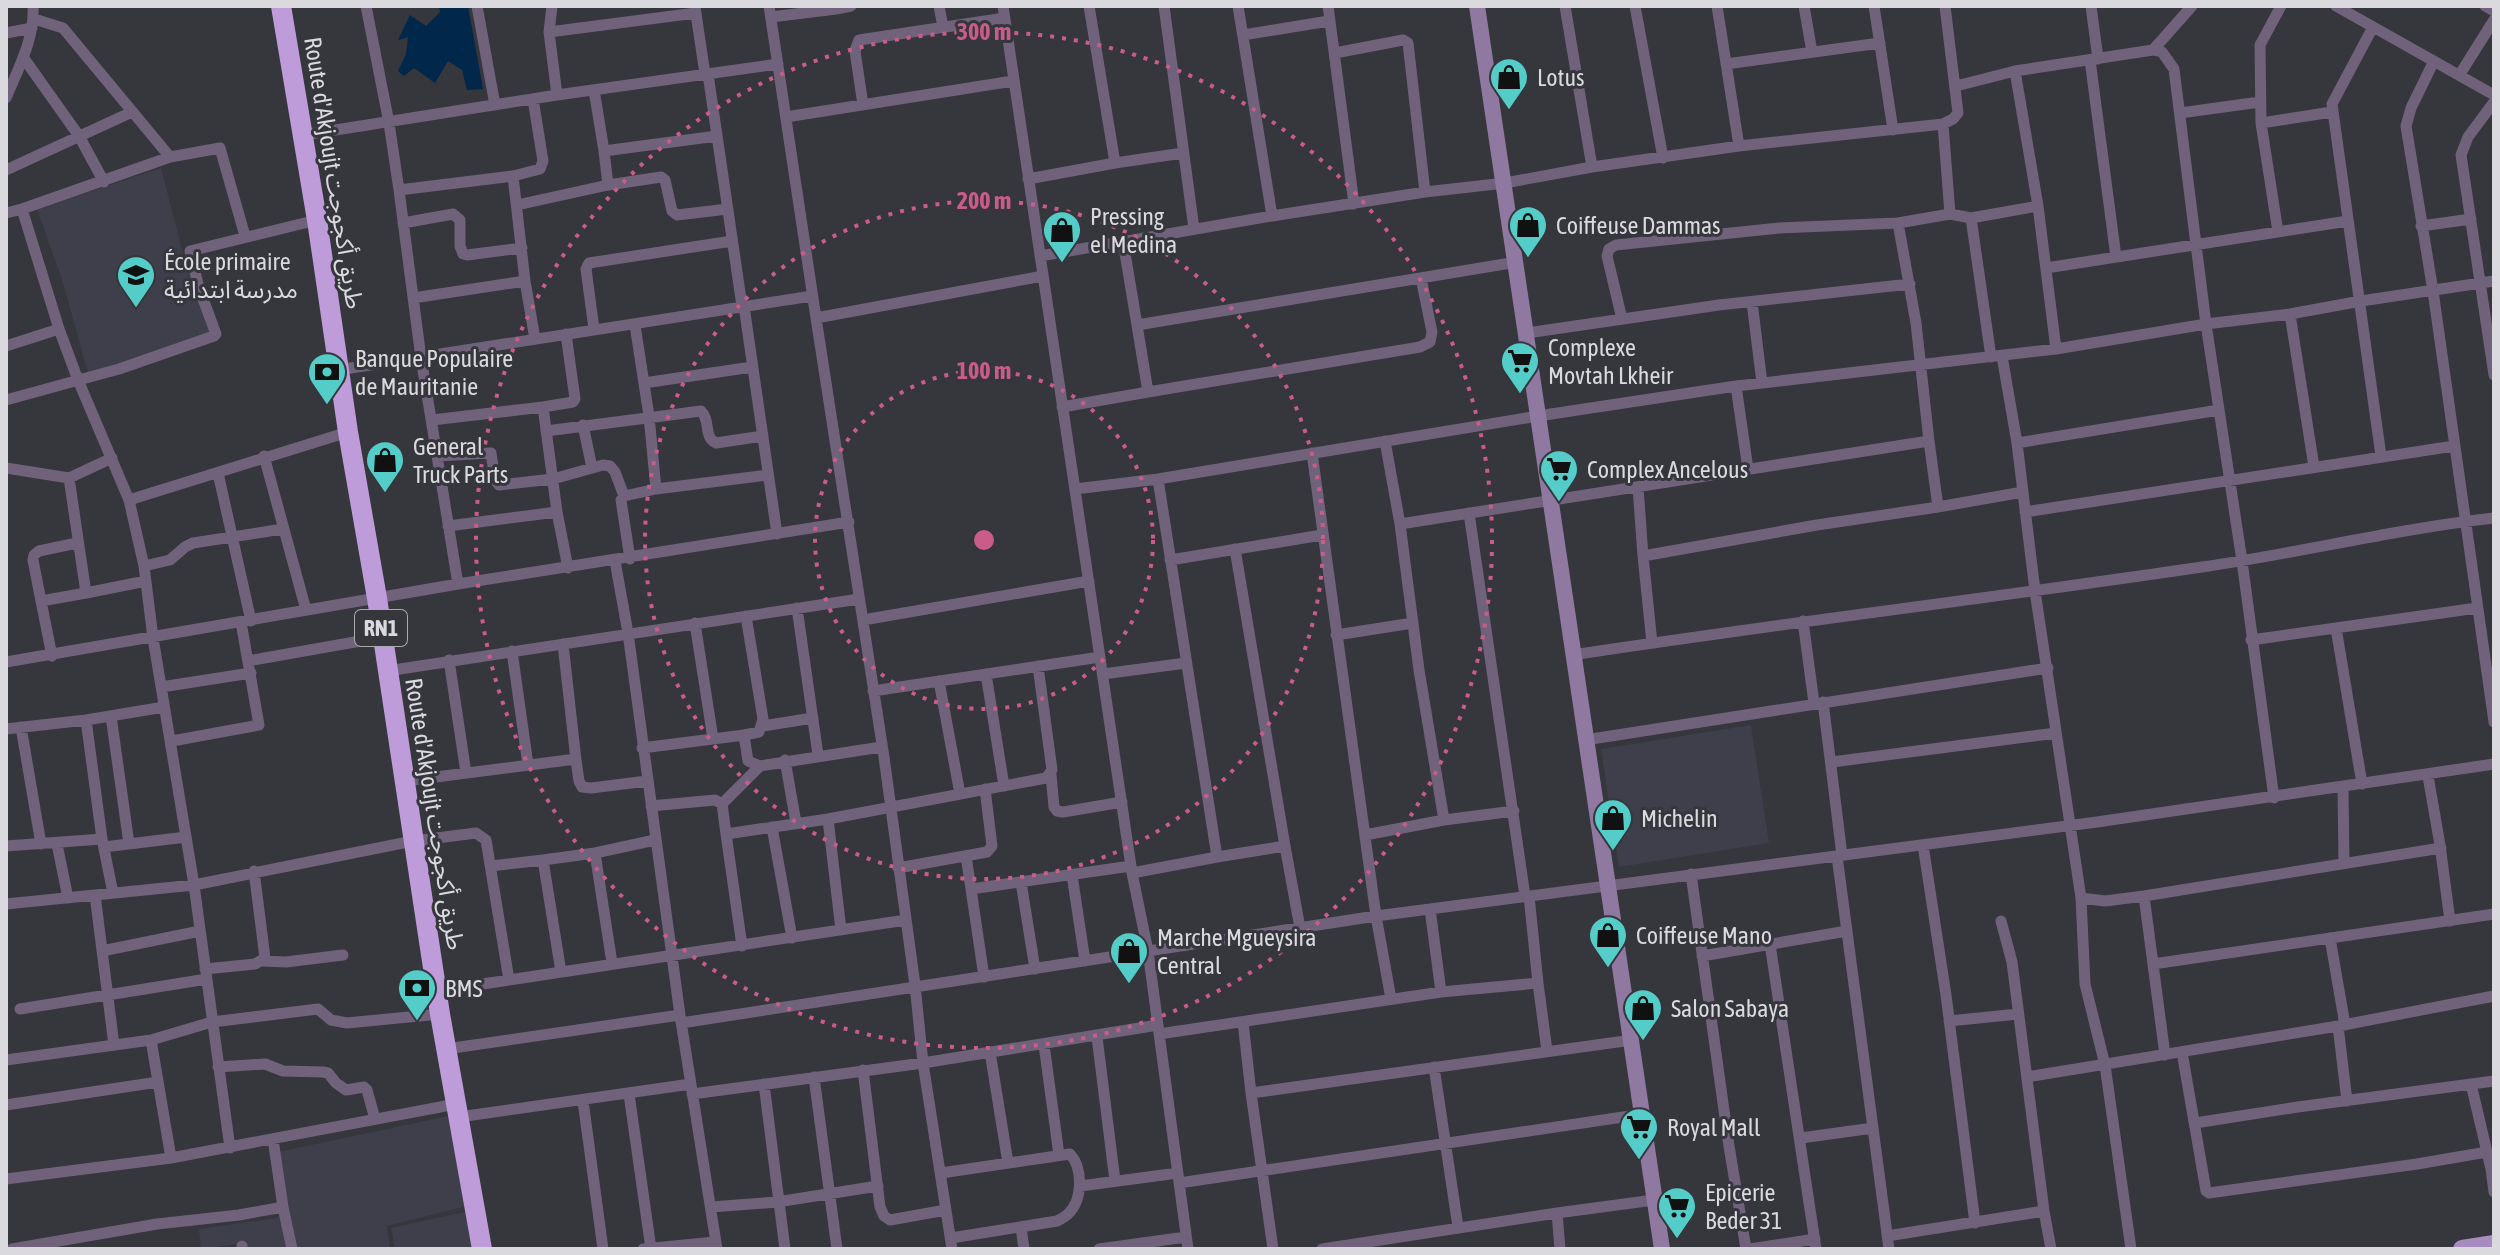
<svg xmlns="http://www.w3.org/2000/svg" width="2500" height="1255" font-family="'Asap Condensed','Noto Sans Arabic',sans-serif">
  <rect width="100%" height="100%" fill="#36363d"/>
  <path fill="#3f3e4b" d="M161,168L183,253L211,334L88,373L63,283L37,209Z
    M1751,725L1769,843L1619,867L1601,749Z
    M453,1115L467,1206L387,1226L390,1249H245L244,1243L201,1249L199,1229L276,1218L284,1211L278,1152Z
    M474,1210L480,1249H395L391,1228Z"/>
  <path fill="#01274a" d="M439,6H468L483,89L467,90L462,70L448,61L435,83L414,68L404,76L398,71L406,54L408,37L398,40L410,15L426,26L440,12Z"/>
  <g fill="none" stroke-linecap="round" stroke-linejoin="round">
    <path stroke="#70627b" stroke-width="11" d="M366,6L389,123L399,190
      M477,6L495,105
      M552,6L549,32L557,95
      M769,6L816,318L1043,276
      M939,6L943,27
      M1003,6L1132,873L1148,951L1188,1249
      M1089,6L1115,163
      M1164,6L1194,229
      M1238,6L1272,216
      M1328,6L1354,204
      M1565,6L1592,167
      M1635,6L1663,158
      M1717,6L1739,146
      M1804,6L1812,52
      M1874,6L1893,130
      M2091,6L2098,59
      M2336,6L2494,95
      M2485,6L2494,11
      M695,7L705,74
      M836,9L851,6
      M771,17L836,9L835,6
      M34,19L63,28L170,157L220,148L245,236
      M2373,27L2332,104L2381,456
      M549,32L696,13
      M6,33L32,28
      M1243,35L1329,21
      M2153,50L2192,6
      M1335,53L1403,40L1408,43L1425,192
      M23,57L79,136L104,182
      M2090,60L2116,257
      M2434,61L2411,108L2406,126L2433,291L2494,722
      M1726,64L1880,43
      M2015,71L2038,206L2056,349
      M708,74L742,306
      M2460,74L2494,20
      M1956,86L2015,71L2153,50L2162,52L2174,69L2206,324L2242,561L2274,798
      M594,90L604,151
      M6,98C18,69 35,38 33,6
      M2494,102L2468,137L2461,155L2494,375
      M863,105L855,51L859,40L1005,18
      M2180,113L2260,102
      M786,117L1013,81
      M2261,123L2332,112
      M304,135L557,95L778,64
      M6,170L132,112
      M513,176L525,281
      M1028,179L1115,163L1183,153
      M608,185L661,177L665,180L672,211L677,215L728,209
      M517,205L608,185L604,151L717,136
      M22,209L170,157
      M6,213L22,209L59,329L78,380L129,500
      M1950,214L1971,218L2038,206
      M1971,218L1991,357
      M403,223L453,214L460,220V246L463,254L467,255L522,248
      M2421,226L2471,219
      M2278,232L2261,123L2260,45L2281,6
      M1123,241L1137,325
      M1040,256L1272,216L1425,192L1505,183L1592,167L1739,146L1943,124L1953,119L1958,113L1945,6
      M2046,268L2348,221
      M1421,278L1432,332L1430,342L1420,347L1148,392L1137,325L1517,262
      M413,298L525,281L535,339
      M1752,302L1762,383
      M744,306L777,534
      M2290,314L2314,467
      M816,318L884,757L915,985L923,1063L952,1249
      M1622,319L1607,256L1609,249L1616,245L1779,228L1898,223
      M635,325L649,416L656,489
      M594,329L586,269L589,263L732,241
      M1527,333L1719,305L1910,284
      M6,346L59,329
      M2002,356L2017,443L2035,591L2081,898L2085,984L2105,1065L2131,1249
      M338,370L812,296
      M644,383L752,367
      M1736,386L1748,469
      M6,400L119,369L214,336L216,334L199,288L190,251L317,220
      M543,407L573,402L575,399L566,334
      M1062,407L1148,392
      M432,420L543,407L557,512L568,568
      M583,425L592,468
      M546,431L701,411C711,420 703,437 716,443L763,436
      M1385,441L1400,524
      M1929,441L1938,507L2023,492
      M2017,443L2219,410
      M1312,453L1376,916L1391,999
      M264,456L306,610
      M437,456L491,453L495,480L499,485L553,479L603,465L610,466L615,472L624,496
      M6,468L69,478L112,458
      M218,473L251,621
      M69,478L86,593L146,581
      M1638,487L1643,556L1817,525L1938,507
      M1075,489L1158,479L1538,416L1736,386L2056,349L2206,324L2290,314L2361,301L2494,281
      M2025,512L2454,446
      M1469,513L1525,896
      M448,526L557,512
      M1235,549L1285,846
      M1643,556L1652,643
      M630,559L621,500L624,496L656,489L768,475
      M1170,560L1322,535
      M615,561L628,633L680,1015L717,1249
      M144,566L170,560L185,547L193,543L283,529
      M458,584L421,358L399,190L513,176L540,169L543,161L533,99
      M41,601L33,560L34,555L39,551L77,543
      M797,608L818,755
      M863,620L1089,581
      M1803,621L1814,703
      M695,623L713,739
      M2336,628L2362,784
      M1336,635L1413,623
      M2251,640L2477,608
      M563,644L576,760
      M512,651L528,765
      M1572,655C1782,623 1992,598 2202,567C2299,553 2396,529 2494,518
      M52,656L41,601L86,593
      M449,660L466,773
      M248,661L383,637
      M6,662L458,584L849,522
      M387,671L859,599
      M986,674L1004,786
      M1103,674L1186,663
      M939,681L960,794
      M161,687L251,673
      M873,691L1100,657
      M1823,702L1842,855
      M111,716L129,844
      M86,720L102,839L113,893
      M763,726L813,718
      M21,727L41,844
      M6,729L86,720L164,707
      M744,735L759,732L763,719L746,616
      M1585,740L2048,668
      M172,741L259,725L241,622
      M642,748L744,735L748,761L760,766L881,747
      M785,760L796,823
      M1832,762L2056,733
      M1051,775L1054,807L1057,811L1063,812L1122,802
      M2428,776L2440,845L2450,921
      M405,781L568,760H576L579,781L582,787L591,788L647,781
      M2343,788L2344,863
      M722,804L760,766
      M651,806L715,800L722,804L726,834L828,819L1046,778L1052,770L1038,666
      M828,819L841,930
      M1444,820L1514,811
      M772,827L792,938
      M726,834L742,946
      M1365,835L1444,820L1419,670L1400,524L1929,441L1916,323L1898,223L1950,214L1943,124
      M57,844L68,898
      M1923,845L1946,995L1975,1223
      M6,846L102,839
      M104,847L186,837
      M595,853L612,963
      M966,856L971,889
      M1837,856L1889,1249
      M1217,857L1285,846L1300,928
      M491,866L543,860
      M898,868L987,852L992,846L985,789
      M1132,873L1217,857L1158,479
      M1691,874L1729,1146L1746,1249
      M1072,875L1085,961
      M1021,882L1035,969
      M95,895L114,1045
      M1529,896L1538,983
      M2144,896L2165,1055
      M2081,898L2105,901L2144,896L2441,848
      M6,904L194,885L413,841L476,833L486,840L509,980
      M1430,909L1441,992
      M2001,921L2012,962L2044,1211L2051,1249
      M2330,938L2345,1025
      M1770,944L1816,1249
      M102,951L200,931
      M1702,956L1847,931
      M263,961L286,962L343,955
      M2153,964L2494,914
      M205,969L255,964L265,958L254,871
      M561,972L543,860L595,853L655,840
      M984,977L971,889L1131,866
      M436,991C593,968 749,943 906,920
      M20,1009L207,979
      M1949,1021L2018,1014
      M1243,1022L1251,1093
      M681,1023L1376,916L2097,822L2494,764
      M2338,1026L2347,1101
      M1159,1034L1441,992L1538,983L1547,1051
      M1097,1037L1115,1181
      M151,1040L171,1158
      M1044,1045L1059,1155
      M446,1049L680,1015
      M990,1052L1008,1163
      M2182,1052L2206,1191L2209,1193L2417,1164L2487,1152
      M6,1060L151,1040L212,1022L318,1009L331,1020L347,1023L440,1014
      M218,1067L265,1064L283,1071L323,1072L328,1073L336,1083L346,1090L364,1087L367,1090L375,1119
      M1434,1067L1458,1227
      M863,1070L880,1207L884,1216L890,1220L946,1210
      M814,1077L837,1249
      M2027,1077L2338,1026L2494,996
      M764,1084L785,1249
      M2471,1084L2491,1169L2494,1192
      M629,1094L651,1249
      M692,1094L923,1063L1158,1025
      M583,1101L603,1249
      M6,1105L158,1082
      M459,1117L691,1084
      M2195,1123L2298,1107L2494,1081
      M1801,1138L1873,1128
      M230,1148L194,885L153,638L144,566L129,500L348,432
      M941,1173L1070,1154C1083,1168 1083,1200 1068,1214C1065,1217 1061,1219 1057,1221L951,1238
      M6,1179L171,1158L456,1104
      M1179,1183L1643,1114
      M1080,1186L1178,1173
      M283,1207L292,1249
      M711,1207L777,1202L878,1186
      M1021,1227L1024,1249
      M1887,1236L2044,1211
      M242,1246V1249
      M12,1249L157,1224L239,1215L283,1207L273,1139
      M643,1249L715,1242
      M1099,1249L1186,1237
      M1273,1249L1251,1093L1632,1040
      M1322,1249L1557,1213
      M1560,1249L1557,1213L1654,1200
      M1750,1249L1815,1239"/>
    <path stroke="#9079a1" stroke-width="16" d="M1477,6L1662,1249"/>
    <path stroke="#a88bbf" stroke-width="18" d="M2462,1249L2494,1244"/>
    <path stroke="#be9bd9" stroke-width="20" d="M281,6L317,220L348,432L377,598L440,1014L482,1249"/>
  </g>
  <g fill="none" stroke="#ca5c89" stroke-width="4" stroke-dasharray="4 8">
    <circle cx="984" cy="540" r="169"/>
    <circle cx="984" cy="540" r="339"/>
    <circle cx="984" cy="540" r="508"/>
  </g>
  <defs>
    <symbol id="shop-pin" viewBox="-11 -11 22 30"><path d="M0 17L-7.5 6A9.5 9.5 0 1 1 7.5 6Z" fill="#54cdc8" stroke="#36363d"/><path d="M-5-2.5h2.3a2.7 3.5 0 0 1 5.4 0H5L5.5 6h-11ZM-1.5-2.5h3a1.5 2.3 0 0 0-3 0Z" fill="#111"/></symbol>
    <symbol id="school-pin" viewBox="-11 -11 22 30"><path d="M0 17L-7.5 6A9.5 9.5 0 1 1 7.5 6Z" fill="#54cdc8" stroke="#36363d"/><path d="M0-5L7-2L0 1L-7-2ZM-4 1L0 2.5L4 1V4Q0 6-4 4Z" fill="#111"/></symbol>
    <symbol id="supermarket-pin" viewBox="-11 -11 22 30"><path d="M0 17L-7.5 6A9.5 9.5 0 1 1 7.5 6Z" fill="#54cdc8" stroke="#36363d"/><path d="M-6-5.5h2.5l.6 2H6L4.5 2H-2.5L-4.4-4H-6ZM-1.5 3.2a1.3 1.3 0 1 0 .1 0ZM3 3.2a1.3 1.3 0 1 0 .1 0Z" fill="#111"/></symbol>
    <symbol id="bank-pin" viewBox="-11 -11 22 30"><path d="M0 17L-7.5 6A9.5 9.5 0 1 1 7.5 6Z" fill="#54cdc8" stroke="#36363d"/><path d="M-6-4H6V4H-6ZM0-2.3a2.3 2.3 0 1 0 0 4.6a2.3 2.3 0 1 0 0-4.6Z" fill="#111"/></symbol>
  </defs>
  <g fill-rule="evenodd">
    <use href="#shop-pin" x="1487" y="55" width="44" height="60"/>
    <use href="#shop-pin" x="1506" y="203" width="44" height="60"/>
    <use href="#shop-pin" x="1040" y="208" width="44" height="60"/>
    <use href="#school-pin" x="114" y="253" width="44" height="60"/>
    <use href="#supermarket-pin" x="1498" y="339" width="44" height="60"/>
    <use href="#bank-pin" x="305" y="350" width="44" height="60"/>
    <use href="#shop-pin" x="363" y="438" width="44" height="60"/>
    <use href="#supermarket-pin" x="1537" y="447" width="44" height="60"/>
    <use href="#shop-pin" x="1591" y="796" width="44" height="60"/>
    <use href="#shop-pin" x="1586" y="913" width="44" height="60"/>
    <use href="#shop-pin" x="1107" y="929" width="44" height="60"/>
    <use href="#bank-pin" x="395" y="966" width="44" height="60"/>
    <use href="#shop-pin" x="1621" y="986" width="44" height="60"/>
    <use href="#supermarket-pin" x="1617" y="1105" width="44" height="60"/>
    <use href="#supermarket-pin" x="1655" y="1184" width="44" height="60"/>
  </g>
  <g text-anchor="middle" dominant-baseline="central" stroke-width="6" stroke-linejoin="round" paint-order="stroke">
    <rect fill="#36363d" stroke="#a9a9ae" stroke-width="2" x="355" y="610" width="52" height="36" rx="6"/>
    <g font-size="22" font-weight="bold" fill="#dadade">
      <text x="381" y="628">RN1</text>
    </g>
    <g font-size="24" fill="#dadade" stroke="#36363d" text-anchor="start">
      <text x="1537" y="77">Lotus</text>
      <text x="1090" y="216">Pressing<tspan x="1090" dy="28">el Medina</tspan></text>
      <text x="1556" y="225">Coiffeuse Dammas</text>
      <text x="164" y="261">École primaire<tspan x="164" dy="28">مدرسة ابتدائية</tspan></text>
      <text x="1548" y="347">Complexe<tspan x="1548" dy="28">Movtah Lkheir</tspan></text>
      <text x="355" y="358">Banque Populaire<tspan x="355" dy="28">de Mauritanie</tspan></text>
      <text x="413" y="446">General<tspan x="413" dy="28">Truck Parts</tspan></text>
      <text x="1587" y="469">Complex Ancelous</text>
      <text x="1641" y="818">Michelin</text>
      <text x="1636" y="935">Coiffeuse Mano</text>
      <text x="1157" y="937">Marche Mgueysira<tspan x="1157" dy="28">Central</tspan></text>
      <text x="445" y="988">BMS</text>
      <text x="1671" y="1008">Salon Sabaya</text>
      <text x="1667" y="1127">Royal Mall</text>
      <text x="1705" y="1192">Epicerie<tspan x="1705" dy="28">Beder 31</tspan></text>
    </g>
    <g font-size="24" fill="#dadade" stroke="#36363d">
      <text transform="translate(334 173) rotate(81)">Route d'Akjoujt طريق أكجوجت</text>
      <text transform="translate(435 814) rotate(81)">Route d'Akjoujt طريق أكجوجت</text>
    </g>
  </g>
  <circle cx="984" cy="540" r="12" fill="#ca5c89" stroke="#36363d" stroke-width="4"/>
  <g font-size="24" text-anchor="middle" font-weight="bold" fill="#ca5c89" stroke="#36363d" stroke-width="6" stroke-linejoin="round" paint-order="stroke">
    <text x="984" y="40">300 m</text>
    <text x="984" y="209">200 m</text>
    <text x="984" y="379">100 m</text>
  </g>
  <rect width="2500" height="1255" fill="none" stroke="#dadade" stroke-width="16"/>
</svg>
